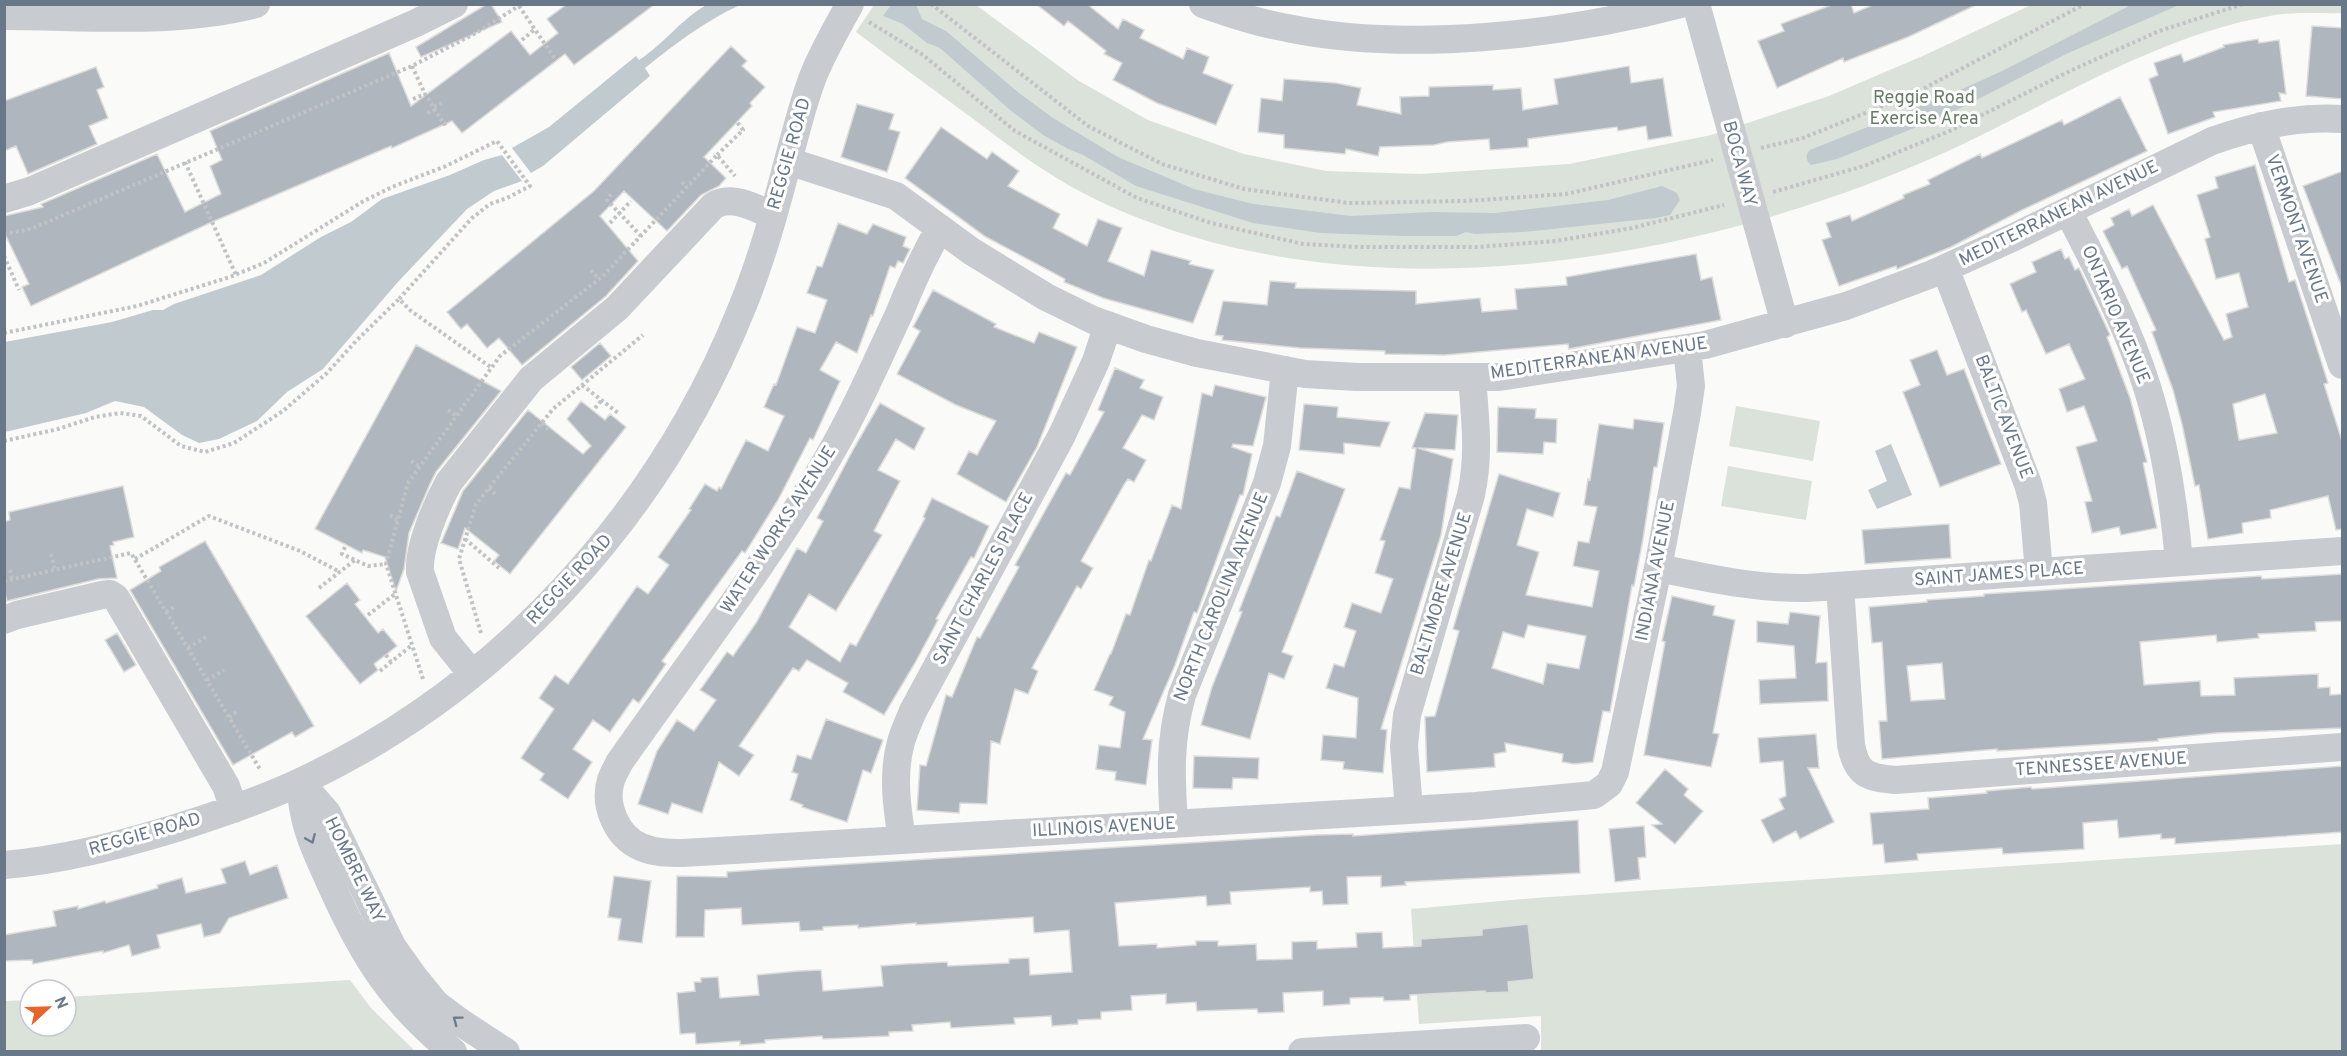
<svg xmlns="http://www.w3.org/2000/svg" width="2347" height="1056" font-family="Overpass,sans-serif">
  <rect width="100%" height="100%" fill="#fafaf8"/>
  <path fill="#dbe2d9" d="M874,5H976L1079,81L1148,120L1244,154L1326,171L1420,174L1569,164L1711,135L1829,96L1925,55L2031,5H2342V13C2319,14 2293,11 2270,16C2158,35 2050,104 1946,152C1693,266 1342,325 1085,194C1044,173 1008,145 972,118C933,89 894,61 856,32Z
    M1736,406L1820,421L1813,461L1729,446Z
    M1728,466L1812,481L1806,520L1721,506Z
    M2342,844V1051H1541V1016L1419,1024L1411,909L1535,898Z
    M350,980L371,1008L415,1051H5V1001L30,1000V1026H66V997Z"/>
  <path fill="#c1cacf" d="M708,4L740,5C705,21 675,44 645,68L650,76L543,166L531,173L512,148L549,127L636,56L639,60C664,44 681,19 708,4Z
    M891,5H916L922,19L946,31L1019,93L1053,118L1118,157L1194,189L1253,204L1351,216L1432,212L1495,213L1608,200L1662,186L1677,193L1680,200L1670,215L1656,218L1523,232L1475,234L1466,232L1456,236H1402L1321,233L1253,223L1136,186L1083,155L1068,149L1043,135L1010,110L940,48L927,43L903,24L883,16Z
    M2131,5H2179L2066,54L1949,114L1837,159L1811,165C1806,162 1805,154 1810,150L1958,91L2002,71Z
    M502,155L522,181L494,191L467,209L397,283L323,369L287,392L257,421L219,439L199,443L182,435L144,407L115,401L86,413L5,432V342L112,322L153,310H163L174,304L261,275L321,237L351,222L382,199L450,175L484,160Z
    M1891,444L1912,495L1877,509L1868,490L1887,481L1875,451Z"/>
  <path fill="#afb6bd" stroke="#dcdcda" stroke-width="1.5" fill-rule="evenodd" d="M487,4H491L502,22L421,57L416,47Z
    M567,4H655L574,65L565,54L462,133L452,121L392,148L391,146L212,222L31,306L22,287L29,284L4,232V216L43,207L41,204L157,154L185,212L221,194L210,166L222,160L210,131L389,53L411,106L511,31L530,55L558,33L547,19Z
    M1036,4H1087L1118,29L1123,19L1144,30L1140,38L1183,59L1187,48L1209,57L1203,73L1233,85L1216,125L1157,103L1113,80L1122,63L1104,54L1106,51L1068,21L1064,26Z
    M1834,4H1851L1854,13L1875,4H1978L1908,37L1844,62L1843,58L1777,88L1758,41L1784,31L1781,24Z
    M2312,26L2343,28V99L2306,96Z
    M2258,39L2259,43L2279,40L2286,94L2279,93L2281,101L2213,112L2215,117L2168,134L2149,79L2158,75L2154,63L2181,54L2184,62L2224,47L2223,45Z
    M731,46L747,61L742,66L765,87L750,103L752,106L704,157L726,178L719,186L701,195L667,231L624,191L600,216L638,261L606,296L522,365L499,338L487,348L467,324L461,329L447,312L594,191Z
    M1629,66L1631,83L1663,78L1672,136L1648,140L1646,126L1618,131L1617,127L1528,139V147L1490,150L1489,139L1447,142L1434,145L1380,147L1378,156L1346,149L1345,154L1284,148V135L1258,132L1261,98L1282,101L1284,79L1336,83L1361,88L1357,105L1401,114L1400,97L1429,96V87L1493,85V90L1521,88L1523,110L1558,104L1554,79Z
    M96,67L104,87L97,90L108,118L89,126L97,144L28,174L16,146L4,151V101Z
    M2120,97L2147,151L2020,211L1951,247L1897,269L1896,266L1839,286L1822,240L1831,237L1826,223L1850,215L1852,221L1904,198L1903,195L1930,184L1928,180L1980,154L1982,158L2062,120L2064,125Z
    M857,104L894,114L889,129L900,132L887,172L841,157Z
    M941,127L987,159L992,152L1019,171L1008,186L1060,214L1053,228L1087,246L1098,219L1122,228L1108,261L1144,276L1151,250L1191,261L1189,264L1214,270L1193,323L1103,298L1064,282L1065,279L986,237L905,178Z
    M2255,165L2289,282L2295,280L2310,326L2328,383L2324,384L2343,444V529L2336,530L2328,496L2270,510L2271,518L2242,523L2243,533L2208,539L2199,485L2195,486L2182,424L2173,390L2152,332L2156,330L2127,266L2122,269L2103,231L2114,225L2111,218L2129,209L2132,216L2153,205L2224,340L2232,337L2226,314L2248,307L2239,273L2216,279L2205,239L2210,237L2197,195L2218,188L2215,177ZM2265,394L2277,433L2239,440L2233,404Z
    M2343,171V284L2341,285L2303,186Z
    M838,223L867,234L873,224L906,237L903,246L910,249L903,263L898,261L895,268L890,266L873,316L871,315L857,353L836,342L820,370L840,381L813,440L810,438L778,500L745,553L742,551L662,661L666,664L639,703L633,699L610,732L593,720L573,749L592,762L568,799L540,780L544,774L521,758L554,709L539,698L555,675L568,684L637,586L648,594L669,565L658,557L691,510L689,509L705,484L717,491L719,487L721,489L746,440L768,451L784,416L764,407L774,384L776,385L797,327L815,333L827,300L807,293L817,266L822,267Z
    M2061,249L2065,259L2069,257L2075,270L2079,268L2110,335L2107,337L2130,398L2147,462L2143,463L2157,528L2121,535L2119,527L2092,533L2085,502L2092,501L2076,447L2097,441L2084,406L2067,412L2059,389L2085,379L2069,344L2046,354L2026,310L2022,312L2010,284L2036,272L2032,262Z
    M1696,254L1701,280L1712,277L1721,320L1569,349L1568,344L1445,355L1385,354V351L1300,348L1222,340L1223,336L1215,335L1223,301L1267,305L1270,281L1296,283L1295,288L1416,291V304L1480,298L1482,312L1517,309L1515,289L1567,285L1566,277Z
    M933,290L996,324L994,327L1034,343L1039,332L1077,347L1037,447L1006,502L957,474L969,451L977,455L996,421L956,405L897,374L920,331L913,327Z
    M600,343L611,356L582,380L571,367Z
    M416,345L501,391L436,472L430,484L409,533L404,569L396,591L385,557L363,550L362,553L315,529Z
    M1937,350L1947,375L1964,369L2001,464L1940,487L1903,392L1920,385L1910,360Z
    M1115,368L1144,380L1140,388L1163,397L1154,420L1142,415L1123,448L1146,460L1134,482L1128,479L1125,483L1081,561L1093,568L1081,589L1077,586L1032,668L1038,671L1028,694L1015,689L1000,744L991,741L987,804L960,803L959,813L917,810L920,765L926,766L946,695L952,697L977,637L980,638L1019,567L1015,565L1066,473L1070,475L1104,412L1098,410Z
    M1215,385L1266,397L1253,446L1233,444L1232,447L1252,454L1243,495H1240L1197,613L1194,612L1175,665L1143,739L1152,740L1146,785L1115,780L1116,772L1096,769L1099,745L1120,748L1125,712L1109,705L1113,697L1094,690L1110,654H1111L1126,614L1130,615L1149,560L1151,561L1172,505L1181,509L1202,393L1212,396Z
    M581,401L605,420L610,414L626,427L510,574L494,561L499,555L465,528L458,549L441,543L463,491L528,410L583,454L591,446L567,419Z
    M880,403L925,428L914,450L896,439L878,470L900,481L874,531L882,535L836,611L809,594L789,627L840,662L850,643L856,646L925,518L923,517L932,498L989,526L974,558L971,557L936,619L938,620L915,663L884,715L843,692L848,683L807,660L799,671L793,668L739,746L754,755L739,776L719,762L702,813L672,803L668,814L638,804L657,751L677,720L694,731L716,700L700,690L727,652L733,656L756,623L797,548L806,553L823,521L817,518L854,448Z
    M1304,404L1338,407L1337,417L1390,422L1380,447L1344,443V454L1299,450Z
    M1498,407L1536,409L1535,418L1557,419L1556,443L1544,442L1543,454L1497,452Z
    M1425,413L1458,415L1455,450L1418,448L1453,459L1441,535L1381,729L1387,730L1383,773L1343,769L1344,762L1321,760L1323,735L1356,738L1358,698L1326,688L1334,664L1344,667L1356,631L1344,627L1352,603L1381,613L1393,579L1375,573L1385,541L1380,540L1399,487L1410,489L1416,448H1412Z
    M1634,419L1664,423L1657,467H1654L1643,539L1634,586L1632,585L1610,712L1603,711L1593,762L1574,764L1562,762L1563,754L1505,743L1506,752L1494,754L1495,767L1427,772L1425,717L1435,716L1459,631L1453,629L1499,474L1560,493L1553,517L1527,509L1517,545L1539,552L1526,595L1592,607L1599,571L1573,566L1578,541L1589,543L1597,507L1584,505L1588,479L1590,480L1599,424L1633,429ZM1528,625L1586,636L1579,669L1547,663L1543,684L1492,668L1503,632L1524,638Z
    M1297,471L1345,489L1282,652L1293,656L1284,679L1269,673L1250,739L1201,725L1212,687L1242,612L1239,611L1276,516L1280,517Z
    M123,486L134,537L113,542L114,545L110,546L117,578L98,579L7,601L4,589V522L10,520L9,512Z
    M1949,524L1951,558L1865,564L1862,530Z
    M205,541L314,726L295,737L292,732L233,765L130,590L161,571L159,567Z
    M2343,574V621L2315,622L2316,631L2258,634L2259,638L2217,642L2216,635L2140,642L2144,685L2200,681L2201,696L2235,695L2234,678L2318,674V688L2330,687V695L2343,694V728L2216,733L2158,739V741L1997,751V749L1882,759L1879,721H1887L1882,642L1872,643L1869,607L1927,602V600L1984,596V594L2261,576L2262,579ZM1942,663L1945,699L1911,701L1907,666Z
    M347,583L360,600L355,604L378,633L383,629L397,646L374,664L378,670L360,684L306,616Z
    M1672,596L1715,606L1713,615L1735,620L1713,733L1719,734L1711,767L1644,755L1665,642L1662,641Z
    M1790,612L1820,616L1816,663L1827,662L1828,701L1760,704L1759,680L1796,678L1794,646L1757,642V621L1788,624Z
    M117,633L136,665L124,672L105,640Z
    M826,719L883,740L871,773L863,770L847,822L802,807L803,805L790,800L798,774L792,772L797,755L811,759Z
    M1816,734L1819,768H1808L1834,822L1800,839L1796,831L1773,843L1761,820L1784,809L1779,799L1786,796L1783,761L1760,763L1758,738Z
    M1194,756L1259,758L1258,779L1233,778L1232,789L1193,788Z
    M2343,766V832L2175,844V838L2161,839V834L2119,838L2117,820L2083,823L2084,849L2003,854L2002,848L1917,854L1918,860L1885,863L1883,844L1873,845L1870,813L1929,809L1928,798L1987,793L1986,791L2031,787L2032,789Z
    M1665,769L1688,789L1684,795L1703,811L1675,844L1652,825L1662,824L1636,803Z
    M1578,820L1580,873L1405,882L1406,885L1381,887V876L1347,877L1348,904L1323,905L1322,891L1310,892V887L1230,892L1231,904L1207,906L1206,896L1115,903L1119,946L1157,944V948L1196,945V941H1218V946L1256,944L1257,960L1292,959V942L1317,941V949L1357,947L1356,933L1382,932L1383,948L1421,946V939L1482,935V929L1528,924L1534,979L1508,982L1509,992L1485,993V991L1410,995V1000L1384,1001L1383,997L1350,998V1004L1323,1006V991L1283,993L1284,1012L1258,1013L1257,1009L1197,1011L1196,1002L1166,1004V994L1131,996L1132,1010L1101,1012V1019L1078,1020V1024L1052,1026L1051,1016L1014,1018L1015,1024L951,1028L950,1022L912,1025L913,1031L889,1032V1036L823,1039L822,1036L765,1040V1043L740,1045V1041L696,1044L695,1033L680,1034L677,993L695,991L694,982H701V978L718,977L720,998L759,995L757,975L798,971L821,970L823,991L883,986L881,966L905,964L947,962L948,966L1009,963V959L1029,958L1030,975L1072,972L1069,930L1034,933L1033,917L916,925V923L858,928V925L823,927V930L804,931H800L799,922L742,925L741,908L705,910L704,937H676L677,876L727,877V872L768,869L1315,835L1353,834V836Z
    M1644,826L1646,857L1638,858L1640,879L1615,882L1609,829Z
    M245,861L250,875L277,865L288,898L229,918L220,933L204,937L201,924L157,935L160,948L132,956L129,945L103,953V951L33,964L32,960L4,961V935L56,926L53,911L78,906V909L105,901L106,903L158,888L157,885L182,878L186,893L226,883L221,869Z
    M614,876L651,881L642,943L618,940L621,919L608,917Z"/>
  <g fill="none" stroke-linecap="round" stroke-linejoin="round">
    <path stroke="#c0c2c5" stroke-width="4" stroke-dasharray="3 3" stroke-linecap="butt" d="M931,4L1088,126L1162,164L1244,189L1349,203L1466,201L1566,194L1713,160
      M519,6L555,59
      M869,22L923,55L1015,131L1137,198L1211,223L1303,244L1358,247H1477L1556,241L1632,228L1724,205
      M522,40L535,29
      M412,66L425,94L444,124L449,121
      M413,99L425,94
      M434,107L443,102
      M427,113L435,110
      M1761,148L1803,138L1915,93L2085,4
      M717,155L743,130L737,122
      M185,162L236,275
      M682,182L687,187
      M1773,192L1864,166L1952,130L2072,70L2159,31L2243,4
      M611,194L607,200L641,236
      M610,223L631,201
      M4,234L31,229L412,66L474,34L522,4
      M4,256L19,290
      M591,270L599,279
      M4,333L137,306L230,277L264,263L362,202L392,187L446,166L497,141L530,186L507,198L490,204L472,218L399,299L411,311L492,368
      M582,385L618,413
      M595,408L602,400
      M448,410L457,416
      M542,423L549,430
      M4,441L58,429L95,417L120,413L141,416L181,446L205,452L234,443L283,411L327,373L356,341L399,299
      M411,461L419,466
      M489,488L495,494
      M390,515L397,520
      M465,539L499,568
      M345,547L342,554L368,566L386,564
      M51,554L55,570
      M135,559L209,516L300,551L340,572
      M10,570L12,579
      M4,581L131,553L261,771
      M319,588L355,560
      M166,612L176,606
      M368,615L395,594
      M481,633L459,559L476,504L553,409L643,335
      M188,648L206,637
      M386,655L391,662
      M380,671L412,645
      M423,679L386,564L408,483L500,356L603,276L717,155L735,176
      M207,680L224,670
      M229,717L239,710"/>
    <path stroke="#c8cbcf" stroke-width="28" d="M1203,4C1231,14 1258,23 1287,28C1408,53 1563,35 1681,4
      M1696,4L1785,324
      M4,16C87,16 175,25 256,4
      M2261,126L2342,365
      M788,161L896,196L971,251L1046,297L1093,320L1146,339L1197,353L1305,374L1357,377H1499L1705,345L1846,306L1932,274L2012,238L2212,141C2255,126 2297,116 2342,119
      M4,199L30,191L416,23L454,4
      M2068,211C2097,268 2128,326 2147,387C2165,444 2174,503 2179,562
      M940,228C924,255 911,284 899,314C879,356 861,399 838,440C775,554 693,657 619,763C617,768 613,774 611,780C603,805 617,837 641,847C655,853 669,853 683,853L1476,806L1594,795L1609,784L1615,772L1658,568L1687,413L1691,386L1687,348
      M1945,268L2028,484L2033,503L2039,572
      M1658,568C1708,578 1756,589 1807,588L2342,551
      M1840,586L1851,745C1857,775 1867,777 1895,780L2342,747
      M4,620L17,615L102,595L110,594L116,598L226,786L234,809
      M472,674L443,638L420,572C418,547 437,504 449,482L531,379L617,308L713,206C732,194 754,208 773,215
      M300,782L327,813L392,946L414,977L436,1004L460,1022L506,1052
      M300,782C303,827 314,847 332,887C363,956 393,1004 453,1052
      M1409,810L1404,746L1407,715L1471,495C1480,453 1475,419 1472,377
      M1174,824C1171,776 1169,742 1182,695L1267,483L1277,446L1285,370
      M902,840C897,808 892,774 901,742C904,731 909,721 913,711L1062,435L1096,361L1108,325
      M4,865C63,860 120,845 176,828C217,815 259,801 298,783C500,689 658,516 741,310C761,262 775,211 788,161C796,132 803,102 814,74C824,50 837,27 850,4
      M1302,1052L1526,1038"/>
  </g>
  <defs><path id="oneway-chevron" d="M-2-3.5L2.5 0L-2 3.5" fill="none" stroke-width="1.6" stroke-linecap="round" stroke-linejoin="round" transform="scale(1.5)"/></defs>
  <g stroke="#6e7c8c">
    <use href="#oneway-chevron" transform="translate(311 839) rotate(67)"/>
    <use href="#oneway-chevron" transform="translate(457 1020) rotate(-143)"/>
  </g>
  <g text-anchor="middle" dominant-baseline="central" stroke-width="6" stroke-linejoin="round" paint-order="stroke">
    <g font-size="18" fill="#667a64" stroke="#fff">
      <text x="1924" y="98">Reggie Road<tspan x="1924" dy="21">Exercise Area</tspan></text>
    </g>
    <g font-size="18" fill="#697889" stroke="#fff">
      <text transform="translate(790 154) rotate(-74)">REGGIE ROAD</text>
      <text transform="translate(1739 164) rotate(75)">BOCA WAY</text>
      <text transform="translate(2059 214) rotate(-26)">MEDITERRANEAN AVENUE</text>
      <text transform="translate(2296 229) rotate(71)">VERMONT AVENUE</text>
      <text transform="translate(2115 315) rotate(67)">ONTARIO AVENUE</text>
      <text transform="translate(1599 359) rotate(-8)">MEDITERRANEAN AVENUE</text>
      <text transform="translate(2003 417) rotate(69)">BALTIC AVENUE</text>
      <text transform="translate(779 530) rotate(-57)">WATER WORKS AVENUE</text>
      <text transform="translate(1656 571) rotate(-79)">INDIANA AVENUE</text>
      <text transform="translate(1999 575) rotate(-4)">SAINT JAMES PLACE</text>
      <text transform="translate(984 579) rotate(-62)">SAINT CHARLES PLACE</text>
      <text transform="translate(570 580) rotate(-47)">REGGIE ROAD</text>
      <text transform="translate(1442 594) rotate(-73)">BALTIMORE AVENUE</text>
      <text transform="translate(1222 597) rotate(-68)">NORTH CAROLINA AVENUE</text>
      <text transform="translate(2101 765) rotate(-4)">TENNESSEE AVENUE</text>
      <text transform="translate(1104 828) rotate(-3)">ILLINOIS AVENUE</text>
      <text transform="translate(145 835) rotate(-16)">REGGIE ROAD</text>
      <text transform="translate(354 870) rotate(64)">HOMBRE WAY</text>
    </g>
  </g>
  <rect width="2347" height="1056" fill="none" stroke="#697889" stroke-width="12"/>
  <g transform="translate(48 1008) rotate(68)"><circle r="28" fill="#ffffff" stroke="#c3c9d0" stroke-width="1.5"/>
  <path d="M0-4.5L10 22L0 15L-10 22Z" fill="#e5652d"/>
  <text y="-9" font-size="16" font-weight="bold" text-anchor="middle" fill="#697889">N</text>
  </g>
</svg>
